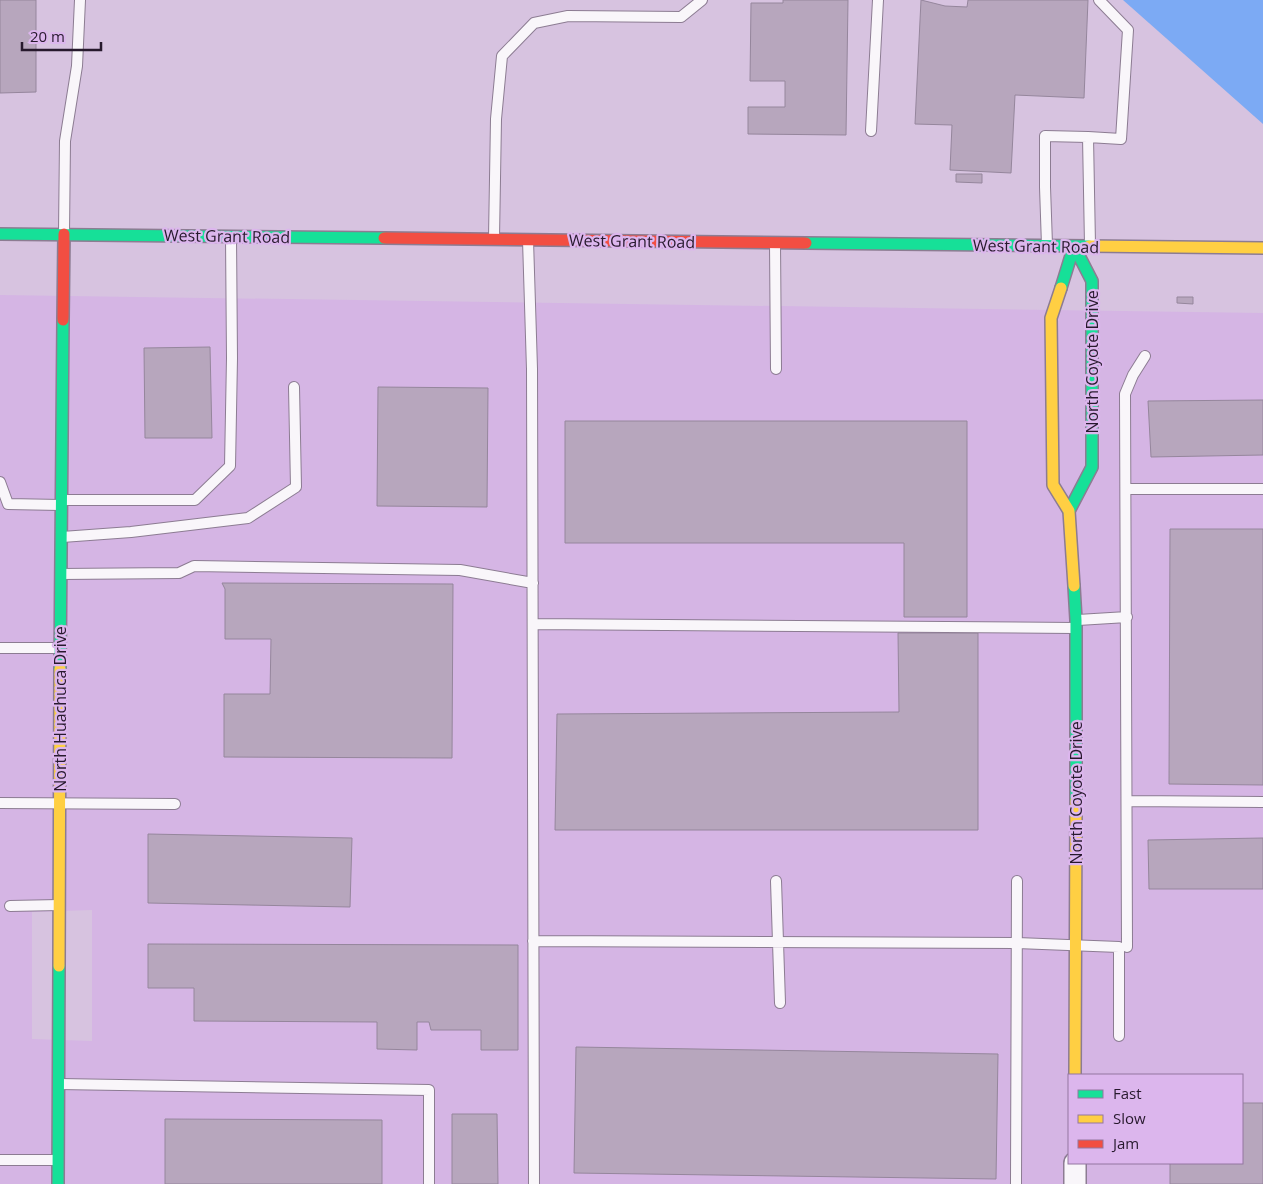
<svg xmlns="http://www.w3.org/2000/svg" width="1263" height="1184" font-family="'Open Sans',sans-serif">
  <rect width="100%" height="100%" fill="#d7c3e0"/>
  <path fill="#d5b5e4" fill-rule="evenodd" d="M0,295L1263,313V1184H0ZM92,910V1041L32,1039V912ZM1069,1075H1242V1163H1069Z"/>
  <path fill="#7caaf4" d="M1123,0H1263V124Z"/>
  <path fill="#b7a6bd" stroke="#95869c" d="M0,0H36V92L0,93Z
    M783,0H848L846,135L748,134V107H785V81H750L751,3H783Z
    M921,0L945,6L967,7L968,0H1088L1084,98L1015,95L1011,173L950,170L952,125L915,124Z
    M956,174H982V183L956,182Z
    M1177,297H1193V304L1177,303Z
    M210,347L212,438H145L144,348Z
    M378,387L488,388L487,507L377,506Z
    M1263,400V455L1151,457L1148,401Z
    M565,421H967V617H904V543H565Z
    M1170,529H1263V785L1169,784Z
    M222,583L453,584L452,758L224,757V694H270L271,639H225V589Z
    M898,633H978V830H555L557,714L899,712Z
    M148,834L352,838L350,907L148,903Z
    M1263,838V889H1149L1148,840Z
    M148,944L518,945V1050H481V1030H431L429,1022H417V1050L377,1049V1022L194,1021V988H148Z
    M576,1047L998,1054L996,1179L574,1173Z
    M1242,1103H1263V1184H1170V1163H1242Z
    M452,1114H497L498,1184H452Z
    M165,1119L382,1120V1184H165Z"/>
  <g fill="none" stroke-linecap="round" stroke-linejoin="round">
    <defs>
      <path id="lane" d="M871,131L878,0
        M64,233L65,141L77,66L80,0
        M494,238L496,119L502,56L534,23L568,16L681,17L702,0
        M528,240L532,369L534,1184
        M775,243L776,369
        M1047,245L1045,187V136L1088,137
        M1090,245L1088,137L1121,139L1128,30L1099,0
        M0,482L8,504L60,505
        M1127,489H1263
        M62,500H195L230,466L232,358L231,237
        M62,537L131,532L248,518L296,487L294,387
        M61,574L179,573L194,566L460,570L533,583
        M1078,620L1127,617
        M533,624L1074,628
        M0,648H60
        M1127,801L1263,802
        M0,803L175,804
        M776,881L780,1003
        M10,906L59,905
        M533,941L1017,943L1119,947V1036
        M1127,947L1125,394L1133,375L1145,356
        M59,1084L429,1090V1184
        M0,1160H57
        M1016,1184L1017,881"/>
      <path id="street" d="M1075,1184V1163"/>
      <path id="fast" d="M0,234L384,238
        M806,243L1089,246
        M1061,288L1074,246L1092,281V467L1069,511
        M1074,586L1076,620V800
        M60,669L63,320
        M58,1184L59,966"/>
      <path id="slow" d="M1089,246L1263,248
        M1061,288L1051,318L1053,485L1069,511L1074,586
        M59,966L60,669
        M1075,1075L1076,800"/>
      <path id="jam" d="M384,238L806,243
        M63,320L64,234"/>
    </defs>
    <use href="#lane" stroke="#8c7c92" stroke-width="12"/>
    <use href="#street" stroke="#8c7c92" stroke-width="24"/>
    <use href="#fast" stroke="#8c7c92" stroke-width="14"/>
    <use href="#slow" stroke="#8c7c92" stroke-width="14"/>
    <use href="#jam" stroke="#8c7c92" stroke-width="14"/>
    <use href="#lane" stroke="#f9f6fa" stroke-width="10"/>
    <use href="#street" stroke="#f9f6fa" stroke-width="21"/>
    <use href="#fast" stroke="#16e098" stroke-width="11"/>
    <use href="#slow" stroke="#ffcf43" stroke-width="11"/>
    <use href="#jam" stroke="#f24e42" stroke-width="11"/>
  </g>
  <g text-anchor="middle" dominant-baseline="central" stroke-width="4.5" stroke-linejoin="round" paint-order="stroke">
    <g font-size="16" fill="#27192d" stroke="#dcb6ed">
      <text transform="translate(227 236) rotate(1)">West Grant Road</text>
      <text transform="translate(632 241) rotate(1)">West Grant Road</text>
      <text transform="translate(1036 246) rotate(1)">West Grant Road</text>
      <text transform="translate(1092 362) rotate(-90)">North Coyote Drive</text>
      <text transform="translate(60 709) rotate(-90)">North Huachuca Drive</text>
      <text transform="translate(1076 793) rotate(-90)">North Coyote Drive</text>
    </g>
  </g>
  <rect x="1068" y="1074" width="175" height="90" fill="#dcb6ed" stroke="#9477a0"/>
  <rect x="1078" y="1090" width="25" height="8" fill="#16e098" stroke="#9477a0"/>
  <text x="1113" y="1099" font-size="15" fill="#27192d">Fast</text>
  <rect x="1078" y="1115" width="25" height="8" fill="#ffcf43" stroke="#9477a0"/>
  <text x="1113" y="1124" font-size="15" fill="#27192d">Slow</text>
  <rect x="1078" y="1140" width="25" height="8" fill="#f24e42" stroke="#9477a0"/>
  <text x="1113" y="1149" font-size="15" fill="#27192d">Jam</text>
  <path d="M22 42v8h79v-8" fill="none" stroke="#27192d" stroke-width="2.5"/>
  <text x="30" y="42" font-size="15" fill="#27192d" stroke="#dcb6ed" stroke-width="4" paint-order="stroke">20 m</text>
</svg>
